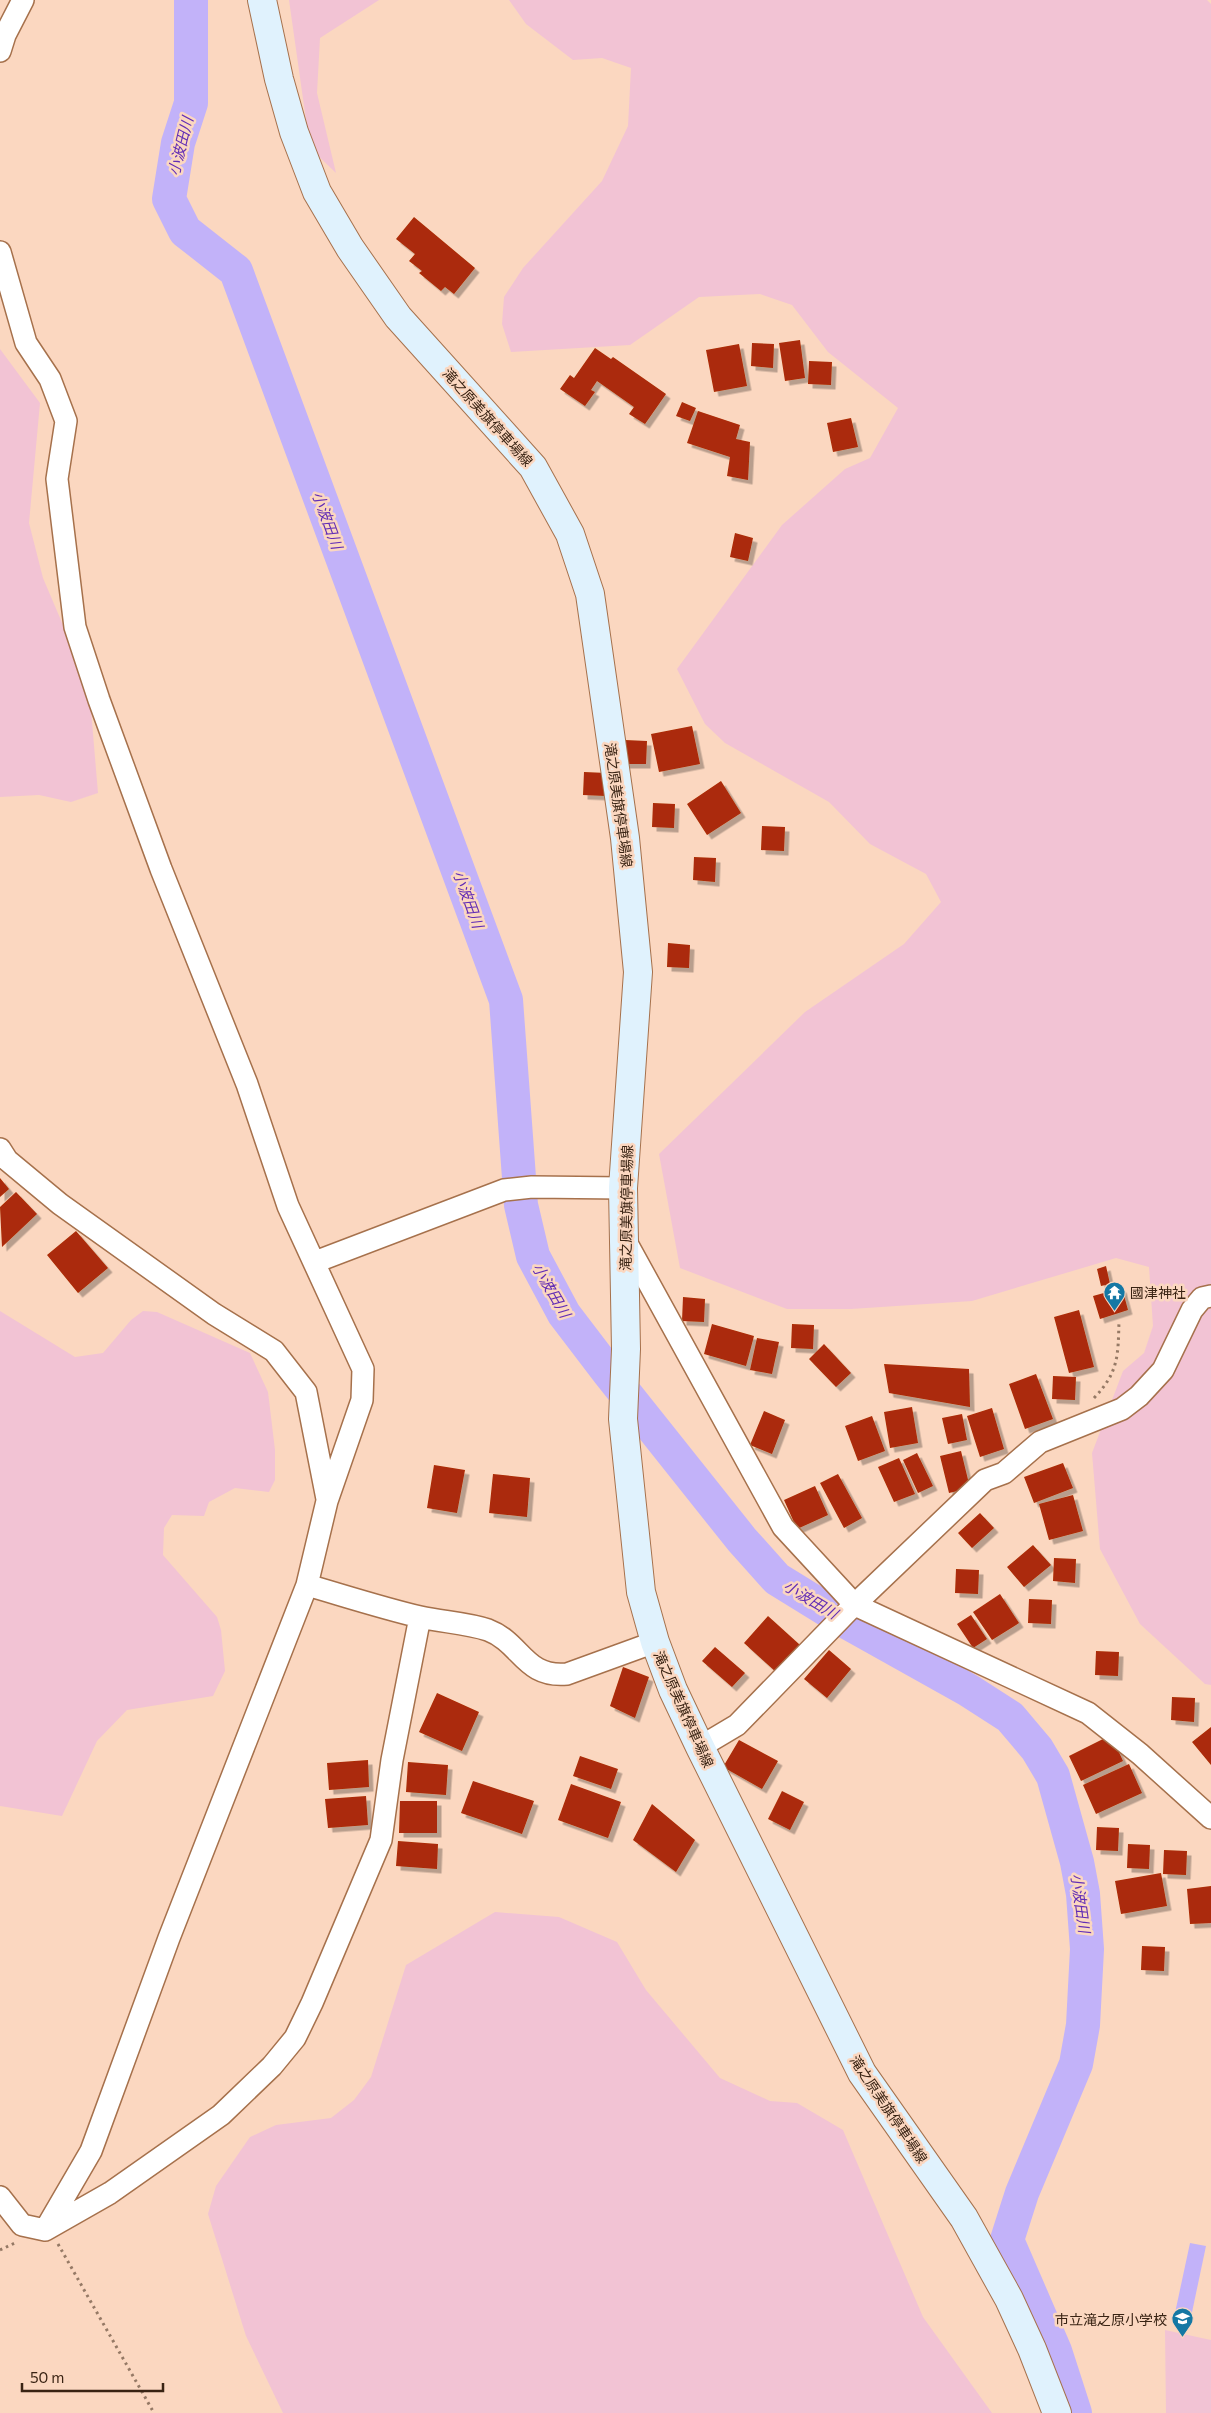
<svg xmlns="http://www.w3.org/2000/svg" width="1211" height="2413" font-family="Commissioner,'Noto Sans JP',sans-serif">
  <defs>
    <filter id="shadow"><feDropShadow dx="4.5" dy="4.5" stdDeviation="0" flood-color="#0004"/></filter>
  </defs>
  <rect width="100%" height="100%" fill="#fbd7c0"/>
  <path fill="#f2c3d4" d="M289,0H379L320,38L317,93L336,173L310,148Z
    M509,0H1207L1211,4V1685L1205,1684L1140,1624L1100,1549L1092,1453L1123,1371L1144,1353L1153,1326L1149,1267L1116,1258L972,1301L851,1309H787L680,1268L659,1154L805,1012L904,944L941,902L926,874L870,844L829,802L725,743L705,724L677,669L782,525L845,469L870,458L898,408L828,352L792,305L760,294L699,297L630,345L511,352L502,324L504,297L523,268L602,181L628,126L631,68L602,58L573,60L526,24Z
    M0,349L40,403L29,523L43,578L77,658L91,710L98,793L71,802L39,795L0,797Z
    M0,1311L75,1357L103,1353L131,1320L143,1311L157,1312L250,1353L268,1392L275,1450V1480L269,1492L235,1488L209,1502L204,1516L172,1515L164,1528L163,1555L217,1617L221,1630L225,1671L213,1696L127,1710L97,1741L62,1816L0,1806Z
    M495,1912L559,1917L617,1942L646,1990L720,2078L770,2101L797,2103L843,2130L923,2317L992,2413H283L246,2336L208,2214L216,2186L250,2137L276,2125L331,2118L354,2100L371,2077L406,1965Z
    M1165,2330L1211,2340V2413H1166Z"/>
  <path fill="#c2b2f9" d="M1190,2243L1206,2246L1191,2317L1175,2313Z"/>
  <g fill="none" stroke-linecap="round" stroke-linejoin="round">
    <path stroke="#c2b2f9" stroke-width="34" d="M191,0V103L178,143L169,199L185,231L236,271L506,1000L521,1205L533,1256L564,1314L609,1373L742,1540L777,1579L850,1624L968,1690L1010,1717L1037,1749L1053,1776L1077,1862L1083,1894L1087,1949L1083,2025L1076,2064L1022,2193L1007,2240L1055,2351L1075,2413"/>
  </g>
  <path fill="#ab2c07" filter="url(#shadow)" d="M414,217L475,268L454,294L445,287L441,291L419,273L422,271L409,261L415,254L396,239Z
    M800,340L805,378L785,381L779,343Z
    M752,343L774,344L773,368L751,366Z
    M739,344L747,386L714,392L706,350Z
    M595,348L611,359L613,357L666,394L645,424L629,414L634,407L597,381L591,390L595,392L585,406L560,389L570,375L574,378Z
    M809,361L832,362L831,385L808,384Z
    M682,402L696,408L690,421L676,416Z
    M698,411L740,425L736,439L750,442L748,480L727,476L730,457L687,443Z
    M851,418L858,447L833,452L827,423Z
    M735,533L753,538L748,561L730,557Z
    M692,726L700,764L659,772L651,734Z
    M625,740L647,741L646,764H624Z
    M584,772L607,773L606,796L583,795Z
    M721,781L741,813L707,835L687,804Z
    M653,803L675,804L674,828L652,827Z
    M762,826L785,827L784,851L761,850Z
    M694,857L716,858L715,882L693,880Z
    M668,943L690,945L689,968L667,967Z
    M0,1178L9,1189L0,1197Z
    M16,1192L37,1214L2,1247L0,1207Z
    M76,1231L108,1268L78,1293L47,1255Z
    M1106,1266L1110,1284L1101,1286L1097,1269Z
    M1122,1288L1128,1310L1100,1319L1093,1296Z
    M683,1297L705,1299L704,1322L682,1321Z
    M1079,1310L1094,1367L1069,1373L1054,1317Z
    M712,1324L754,1336L746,1366L704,1354Z
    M792,1324L814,1325L813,1349L791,1348Z
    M757,1338L779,1342L772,1374L750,1370Z
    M824,1344L851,1373L836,1387L809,1359Z
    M884,1364L969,1369L970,1407L889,1393Z
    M1036,1374L1053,1419L1025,1429L1009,1384Z
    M1053,1376L1076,1377L1075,1400L1052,1399Z
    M912,1407L918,1443L890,1448L884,1412Z
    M992,1408L1004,1449L980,1457L967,1416Z
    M764,1411L785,1420L772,1454L750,1445Z
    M962,1414L967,1440L948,1444L942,1418Z
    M872,1416L885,1451L858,1461L845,1426Z
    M961,1451L970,1488L949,1493L940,1456Z
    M917,1453L933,1486L918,1493L903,1460Z
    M899,1458L915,1494L894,1502L878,1467Z
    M1063,1463L1073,1488L1034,1503L1024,1477Z
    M434,1465L465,1470L457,1513L427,1508Z
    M493,1474L530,1478L527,1517L489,1513Z
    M838,1474L862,1518L844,1528L820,1483Z
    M815,1486L828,1515L797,1529L784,1500Z
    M1073,1495L1083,1531L1049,1540L1039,1504Z
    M980,1513L994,1528L972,1548L958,1533Z
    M1033,1545L1051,1565L1024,1587L1007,1567Z
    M1054,1558L1076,1559L1075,1583L1053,1581Z
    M956,1569L979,1570L978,1594L955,1593Z
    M1000,1594L1019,1623L992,1640L973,1612Z
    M1029,1599L1052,1600L1051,1624L1028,1623Z
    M971,1615L987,1639L973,1648L957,1624Z
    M768,1616L800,1645L776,1672L744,1643Z
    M715,1647L745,1673L732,1687L702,1661Z
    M829,1650L851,1669L827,1698L804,1679Z
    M1096,1651L1119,1652L1118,1676L1095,1675Z
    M623,1667L649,1677L635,1718L610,1706Z
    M437,1693L479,1712L462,1751L419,1732Z
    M1172,1697L1195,1698L1194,1722L1171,1720Z
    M1211,1727V1765L1192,1742Z
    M1111,1735L1123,1761L1081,1781L1069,1756Z
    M739,1740L778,1761L762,1789L723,1767Z
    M580,1756L618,1769L611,1789L573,1776Z
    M368,1760L369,1787L329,1790L327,1763Z
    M408,1762L448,1765L446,1795L406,1792Z
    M1129,1764L1142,1793L1096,1814L1083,1785Z
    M473,1781L534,1801L522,1834L461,1813Z
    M571,1784L621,1802L608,1838L558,1820Z
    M782,1791L804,1802L790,1830L768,1819Z
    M366,1796L368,1825L328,1828L325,1799Z
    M400,1801H437V1833H399Z
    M652,1804L695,1840L676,1872L633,1840Z
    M1097,1827L1119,1828L1118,1851L1096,1850Z
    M398,1841L438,1844L437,1869L396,1866Z
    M1128,1844L1150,1845L1149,1869L1127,1868Z
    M1164,1850L1187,1851L1186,1875L1163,1874Z
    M1161,1873L1167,1906L1121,1914L1115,1881Z
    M1211,1886V1923L1190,1924L1187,1889Z
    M1142,1946L1165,1947L1164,1971L1141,1970Z"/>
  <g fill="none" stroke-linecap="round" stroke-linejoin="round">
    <defs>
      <path id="minor" d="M0,51L5,35L23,0
        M0,252L26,343L50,379L66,421L57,479L75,627L99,700L161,869L247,1084L288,1206L363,1369L362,1400L327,1501L307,1585L169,1938L91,2151L45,2230
        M0,1149L7,1160L60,1204L214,1314L274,1351L306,1392L327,1499
        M624,1238L783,1527L855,1605L1088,1713L1140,1754L1211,1818
        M315,1262L504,1190L532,1187L623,1188
        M307,1585C345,1596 382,1608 420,1617C442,1622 467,1623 488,1630C522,1643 524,1678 567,1674L655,1642
        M700,1747L737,1725L849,1610L985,1480L1004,1473L1040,1442L1122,1409L1139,1396L1163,1370L1192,1310L1202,1298L1211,1296
        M0,2197L22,2225L45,2230L110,2193L221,2115L272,2066L295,2038L312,2003L381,1840L392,1760L420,1617"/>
      <path id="secondary" d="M262,0L279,79L294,132L317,192L350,248L398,317L533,467L570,534L590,594L625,838L638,972L623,1188L626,1349L623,1419L641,1592L655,1642L673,1690L700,1747L862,2073L964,2218L1009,2299L1032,2349L1057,2413"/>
    </defs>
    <use href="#minor" stroke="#a6714c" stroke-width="24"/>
    <use href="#secondary" stroke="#a6714c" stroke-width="30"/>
    <path stroke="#957965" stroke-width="3" stroke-dasharray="2.5 4" stroke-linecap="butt" d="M1094,1398C1119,1372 1118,1355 1119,1321
      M58,2244L154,2413
      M0,2250L15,2243"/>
    <use href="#minor" stroke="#fff" stroke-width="21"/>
    <use href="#secondary" stroke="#e0f2fd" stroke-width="28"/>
  </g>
  <defs>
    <symbol id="temple-pin" viewBox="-11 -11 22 30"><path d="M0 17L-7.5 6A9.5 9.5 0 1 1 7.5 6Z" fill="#1578a4" stroke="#fbd7c0"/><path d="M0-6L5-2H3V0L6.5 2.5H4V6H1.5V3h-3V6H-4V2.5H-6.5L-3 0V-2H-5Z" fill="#fff"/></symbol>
    <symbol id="school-pin" viewBox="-11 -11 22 30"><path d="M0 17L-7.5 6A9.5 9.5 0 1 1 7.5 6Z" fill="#1578a4" stroke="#fbd7c0"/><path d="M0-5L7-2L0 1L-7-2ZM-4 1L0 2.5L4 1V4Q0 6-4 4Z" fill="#fff"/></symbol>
  </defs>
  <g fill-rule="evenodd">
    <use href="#temple-pin" x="1102" y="1280" width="25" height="34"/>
    <use href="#school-pin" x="1170" y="2306" width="25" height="34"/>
  </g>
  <g text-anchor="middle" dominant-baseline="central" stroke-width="5" stroke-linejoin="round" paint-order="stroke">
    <g font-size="14" fill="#392313" stroke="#fbd7c0">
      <text transform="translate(488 417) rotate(48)">滝之原美旗停車場線</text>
      <text transform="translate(619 805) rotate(82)">滝之原美旗停車場線</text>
      <text transform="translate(626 1208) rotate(-89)">滝之原美旗停車場線</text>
      <text transform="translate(684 1709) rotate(66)">滝之原美旗停車場線</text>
      <text transform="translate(889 2109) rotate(56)">滝之原美旗停車場線</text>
    </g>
    <g font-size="14" fill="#392313" stroke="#fbd7c0" text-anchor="start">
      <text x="1130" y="1292">國津神社</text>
      <text x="1167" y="2319" text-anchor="end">市立滝之原小学校</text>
    </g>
    <g font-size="15" font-style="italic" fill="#622db5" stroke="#fbd7c0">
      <text transform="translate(180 146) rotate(-76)">小波田川</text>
      <text transform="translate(328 520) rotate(70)">小波田川</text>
      <text transform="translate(469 899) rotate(70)">小波田川</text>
      <text transform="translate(552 1290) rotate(60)">小波田川</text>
      <text transform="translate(811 1599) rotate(31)">小波田川</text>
      <text transform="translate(1081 1903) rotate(82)">小波田川</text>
    </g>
  </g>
  <path d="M22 2383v8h141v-8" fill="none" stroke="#392313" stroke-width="2.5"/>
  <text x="30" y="2383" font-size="15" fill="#392313" stroke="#fbd7c0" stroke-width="4" paint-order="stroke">50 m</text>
</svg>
